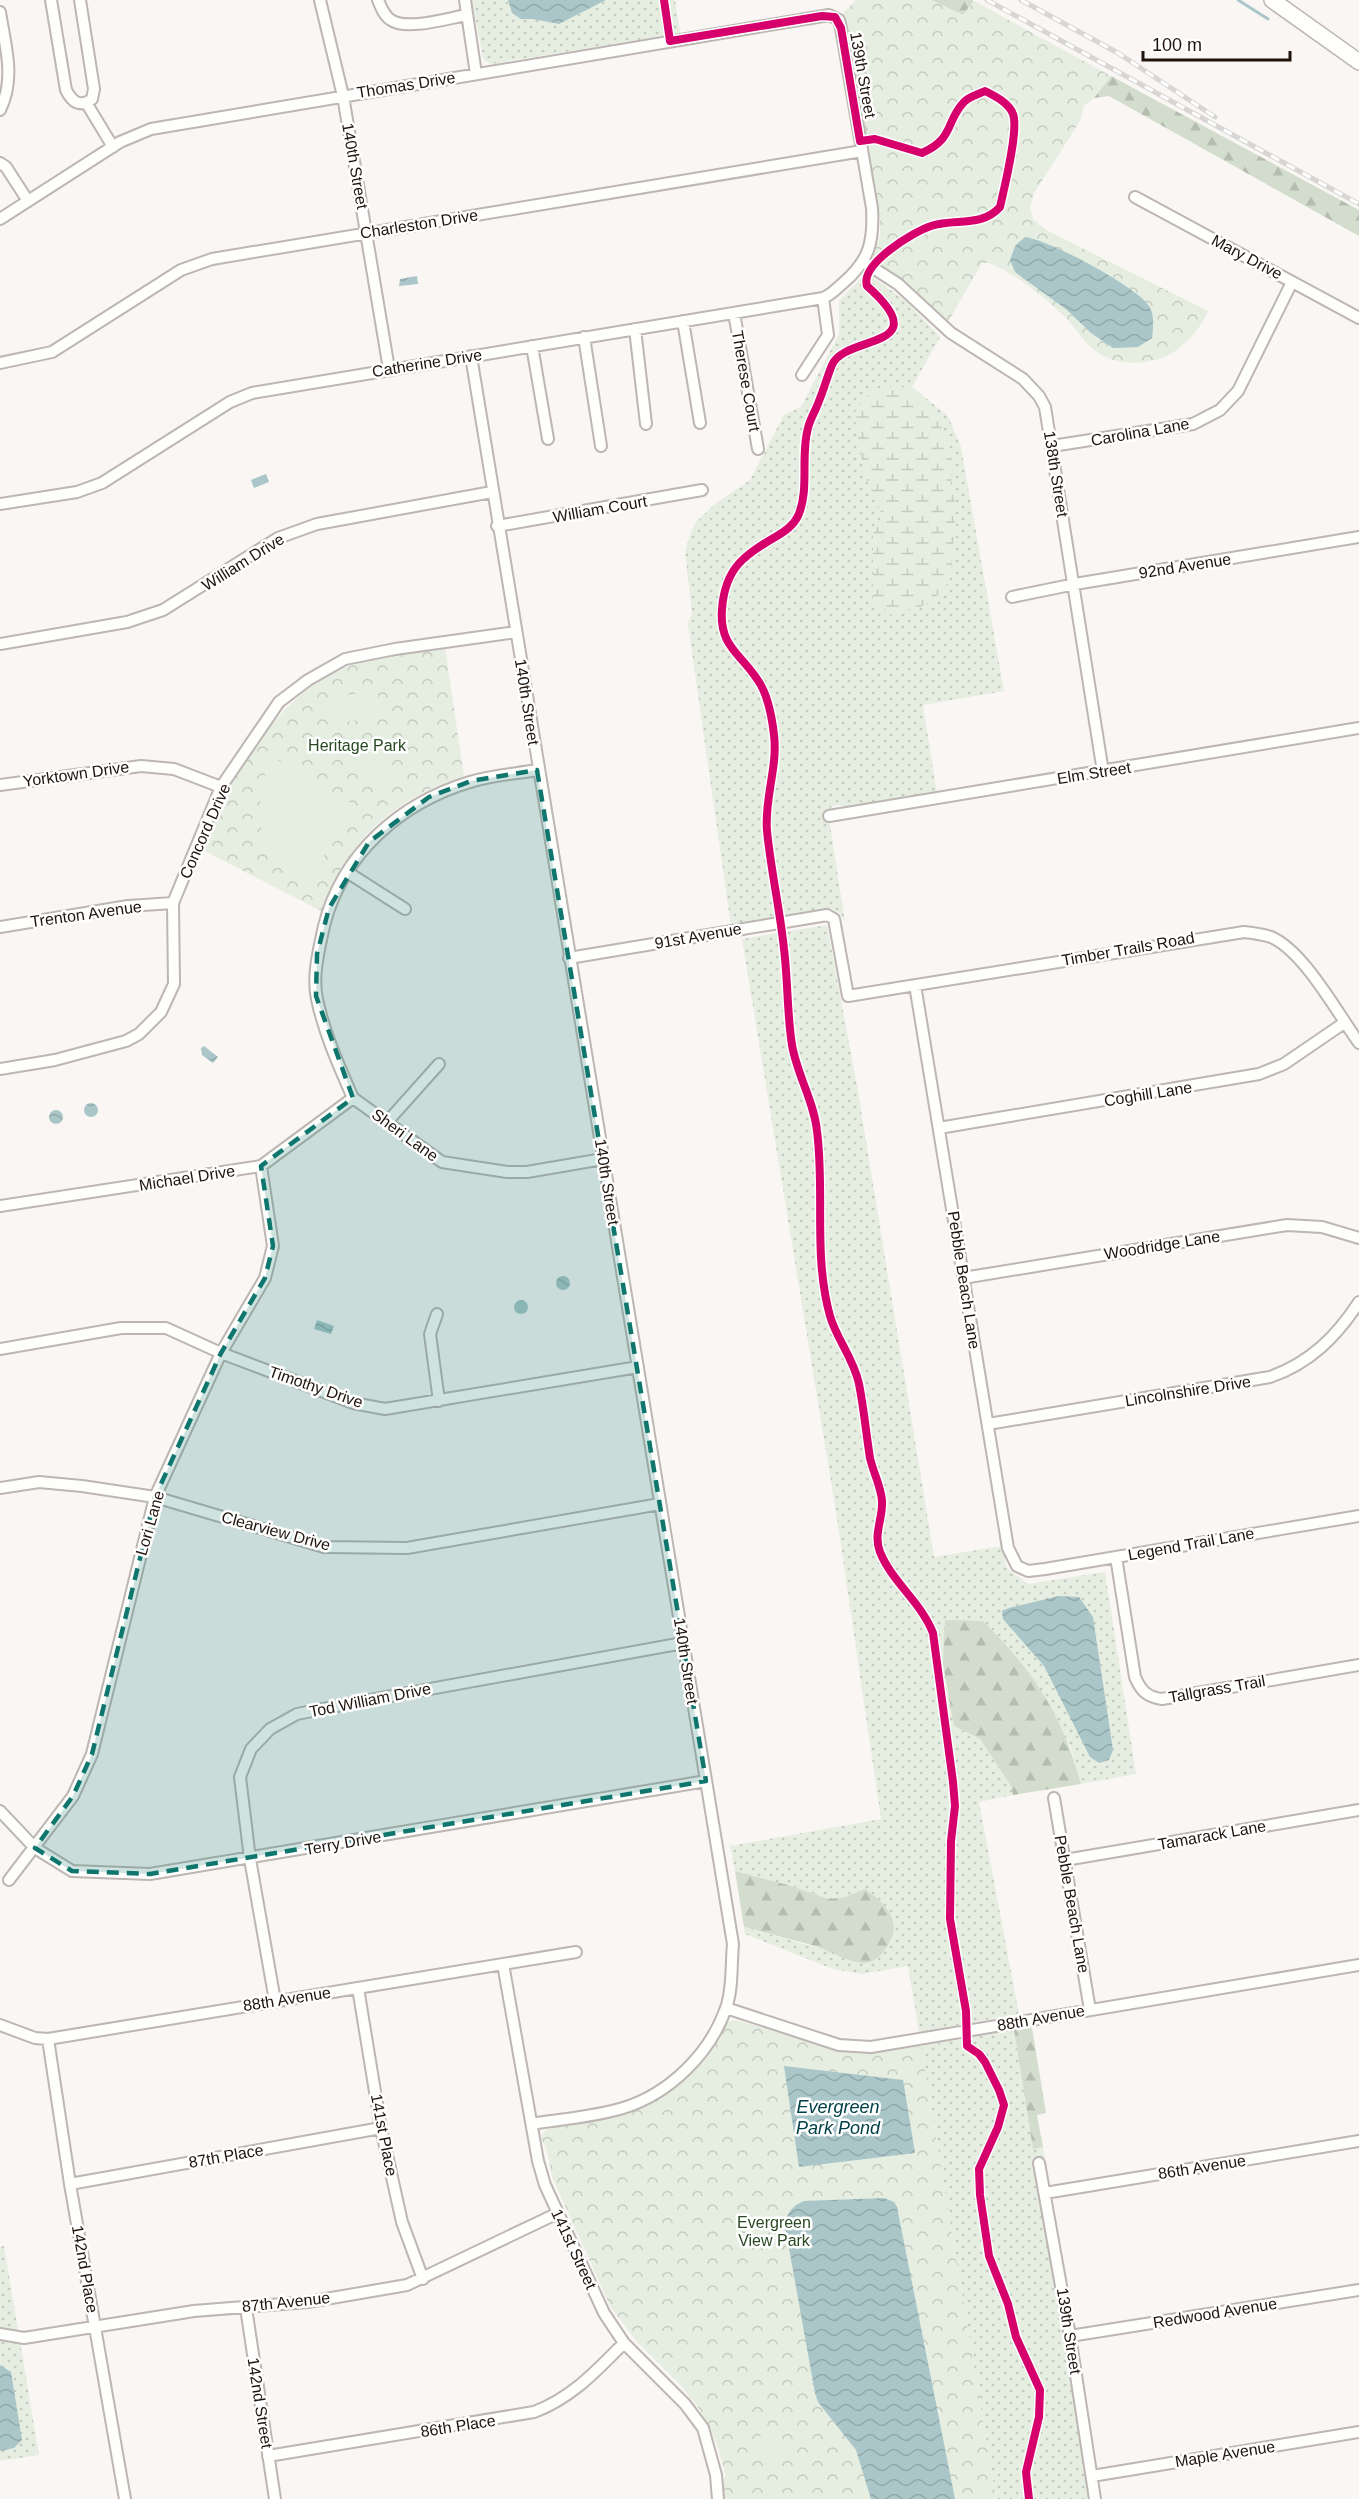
<svg xmlns="http://www.w3.org/2000/svg" width="1359" height="2499" font-family="Helvetica,sans-serif">
  <defs>
    <pattern id="grass-dots" width="8" height="8" patternUnits="userSpaceOnUse" patternTransform="scale(1.5)"><rect width="8" height="8" fill="#e5eee1"/><path d="M2 2h.1M6 6h.1" fill="none" stroke="#c4cbc0" stroke-width="1.8" stroke-linecap="round"/></pattern>
    <pattern id="forest-firs" width="22" height="20" patternUnits="userSpaceOnUse" patternTransform="scale(1.5)"><rect width="22" height="20" fill="#d2ddcd"/><path d="M5 1l3.5 6h-7zM16 11l3.5 6h-7z" fill="#b4bdaf"/></pattern>
    <pattern id="wetland-marsh" width="20" height="14" patternUnits="userSpaceOnUse" patternTransform="scale(1.5)"><rect width="20" height="14" fill="#e5eee1"/><path d="M1 5h8M5 5V1M11 12h8M15 12V8" fill="none" stroke="#c4cbc0"/></pattern>
    <pattern id="park-crowns" width="20" height="18" patternUnits="userSpaceOnUse" patternTransform="scale(1.5)"><rect width="20" height="18" fill="#e5eee1"/><path d="M2 6a3 3 0 1 1 6 0M12 15a3 3 0 1 1 6 0" fill="none" stroke="#c4cbc0"/></pattern>
    <pattern id="water-waves" width="16" height="10" patternUnits="userSpaceOnUse" patternTransform="scale(1.5)"><rect width="16" height="10" fill="#aac6c9"/><path d="M0 5q4-4 8 0t8 0" fill="none" stroke="#92a9ab"/></pattern>
  </defs>
  <rect width="100%" height="100%" fill="#f9f6f4"/>
  <path fill="url(#grass-dots)" fill-rule="evenodd" d="M472,0H662L668,31L672,30L667,0H675L680,33L491,64L484,60L482,53Z
    M868,276L874,278L907,302L940,337L912,387L948,416L961,447L1004,691L923,705L937,794L850,808L841,805L832,806L828,812L845,922L839,913L832,909L731,926L688,624L692,613L685,552L691,532L696,522L715,504L750,480L784,415L801,407L839,334V301L862,277Z
    M827,925L857,1086L934,1557L1002,1546L1007,1568L1028,1584L1105,1572L1136,1774L1081,1784L1070,1745L954,1622L945,1621L954,1726L980,1739L1011,1786L1013,1795L979,1802L1019,2014L919,2032L908,1966L862,1974L833,1969L745,1934L744,1927L815,1947L863,1963L878,1958L865,1890L845,1897L829,1899L788,1885L735,1871L730,1846L881,1819L837,1518L742,939ZM1009,1608L1093,1617L1113,1750L1109,1760L1090,1757L1044,1666L1004,1619L1002,1612Z
    M1014,2030L1033,2148L1043,2147L1045,2159L1036,2163L1091,2499H996L921,2046Z
    M4,2246L39,2455L0,2461V2247Z"/>
  <path fill="url(#forest-firs)" d="M931,0H972L974,1L963,15Z
    M1111,76L1359,210V236L1109,96L1094,98Z
    M945,1620L983,1621C1034,1672 1062,1714 1081,1784L1013,1795L1011,1786L980,1739L954,1726L943,1663Z
    M735,1871L788,1885L829,1899L845,1897L865,1889C878,1898 898,1915 893,1933C889,1946 879,1963 863,1963C852,1963 826,1950 815,1946C791,1939 767,1933 744,1927Z
    M1032,2028L1046,2113L1037,2115L1043,2147L1033,2149L1014,2030Z"/>
  <path fill="url(#wetland-marsh)" d="M897,383L916,396L942,420L941,433C953,445 955,470 950,486L955,495L954,519L958,530L953,543L951,576L947,587L928,603L918,608L899,611L893,616L873,600V534L882,515L864,474L854,413L871,391L882,392Z"/>
  <path fill="url(#park-crowns)" d="M856,0H931L963,15L974,1L1111,76L1094,98L1084,106L1080,121L1034,193L1030,207L1033,219L1046,230L1208,311C1201,329 1182,350 1164,357C1140,366 1112,366 1091,347C1081,338 1074,326 1064,316C1047,299 1012,271 989,263H982L948,322L903,281L875,263L873,256L880,236V222L848,27L842,14Z
    M445,647L464,777C397,794 343,846 321,911L203,850C212,830 218,809 228,791C257,738 296,683 355,664C384,654 416,652 445,647Z
    M736,2020L837,2050L875,2052L921,2046L996,2499H724L723,2479L726,2476L716,2442L700,2410L681,2386L636,2341L610,2306L552,2177L547,2151L541,2138L543,2133L547,2129C610,2116 664,2112 707,2057C714,2047 720,2036 726,2025L730,2021Z"/>
  <path fill="#e5eee1" d="M377,690L381,716L329,725L325,699Z
    M386,739L392,781L359,786L353,744Z
    M273,757L341,801L344,797C354,805 354,810 350,822L345,820L306,887L272,857L261,827L260,788Z
    M768,2427L786,2442L774,2457L755,2442Z"/>
  <path fill="url(#water-waves)" d="M508,0H606L559,24L533,19H521L512,13Z
    M1025,237C1049,240 1136,286 1149,306C1155,315 1153,328 1152,338L1138,347L1113,348L1091,333L1067,310L1015,272L1010,260L1015,246Z
    M417,276L418,284L399,286L400,279Z
    M266,474L269,482L254,488L251,480Z
    M204,1046L218,1057L213,1063L202,1055L201,1048Z
    M84 1110a7 7 0 1 1 14 0a7 7 0 1 1-14 0Z
    M49 1117a7 7 0 1 1 14 0a7 7 0 1 1-14 0Z
    M556 1283a7 7 0 1 1 14 0a7 7 0 1 1-14 0Z
    M514 1307a7 7 0 1 1 14 0a7 7 0 1 1-14 0Z
    M317,1320L334,1326L331,1334L314,1329Z
    M1059,1596L1079,1597L1093,1617L1113,1750L1109,1760L1099,1763L1090,1757L1044,1666L1003,1619L1002,1611L1009,1608Z
    M784,2066L903,2080L915,2153L799,2167Z
    M884,2198L894,2202L897,2207L955,2499H871L856,2450L818,2402L815,2393L785,2226C787,2212 792,2206 804,2201Z
    M0,2365L11,2372L22,2440L14,2448L0,2451Z"/>
  <g fill="none" stroke-linecap="round" stroke-linejoin="round">
    <path stroke="#aac6c9" stroke-width="3" d="M1238,0L1268,19"/>
    <defs>
      <path id="street" d="M51,0L66,90C72,102 80,108 92,99L94,89L80,0
        M320,0L343,96L389,369
        M378,0C381,7 384,16 391,20C406,31 449,18 467,15
        M465,0L476,74
        M0,12C5,45 16,78 0,110
        M87,104L113,147
        M0,163L6,167L28,201
        M1135,197L1359,318
        M0,219L120,142L151,129L829,15L839,20L841,28L872,208C874,243 869,261 842,284C836,289 831,295 823,298L252,393L230,402L102,483L77,492L0,504
        M864,262L898,284L951,333L1023,379L1039,396L1045,407L1103,772
        M734,313L758,449
        M683,321L700,423
        M635,329L646,424
        M584,337L601,446
        M532,346L548,439
        M471,356L733,1944C731,1964 733,1989 726,2008C710,2054 669,2094 623,2108C594,2117 561,2119 532,2124
        M0,363L52,352L181,270L212,259L862,151
        M802,375L828,335L823,298
        M1052,446L1193,424L1220,410L1238,391L1292,282
        M497,526L702,490
        M1012,597L1075,584L1359,537
        M0,644L127,622L163,610L278,538L317,524L492,492
        M0,785L141,766L174,769L221,787
        M829,816L1359,728
        M347,872L405,909
        M0,927L128,906L173,903
        M569,958L827,915L834,919L848,996L1244,932C1253,933 1262,934 1271,937C1304,951 1338,1014 1359,1043
        M915,985L1008,1548L1017,1566L1028,1571L1045,1569L1359,1516
        M0,1069L55,1060L126,1041L139,1034L161,1012L174,984L173,903L221,787L279,702L308,680L345,659L395,649L516,632
        M353,1098C339,1066 324,1033 317,999C312,976 319,949 324,926C342,854 400,803 470,782C491,775 515,774 537,770
        M353,1098L442,1162L507,1172H527L603,1159
        M388,1121L439,1064
        M939,1128L1259,1074L1284,1064L1344,1023
        M0,1206L261,1166L353,1098
        M963,1278L1287,1225L1322,1227L1359,1238
        M437,1314L430,1334L439,1401
        M0,1349L121,1328H166L221,1353L353,1403L385,1409L638,1367
        M988,1424L1270,1377C1310,1363 1336,1337 1359,1302
        M0,1488L39,1482L82,1486L155,1497L324,1547L407,1548L660,1504
        M1116,1557L1135,1677C1141,1691 1147,1697 1162,1699L1359,1665
        M1054,1798L1090,2010
        M0,1811L35,1848L72,1871L150,1874L706,1781
        M1065,1860L1359,1810
        M9,1880L73,1796L92,1754L155,1497L221,1353L265,1278L273,1246L261,1166
        M503,1964L538,2161L545,2185L604,2313L624,2343L685,2404L703,2428L716,2475L718,2499
        M358,1988L381,2128L402,2222L423,2279
        M275,2001L250,1859L240,1777L251,1749L270,1729L297,1714L353,1703L683,1643
        M726,2008L839,2045L871,2047L1359,1965
        M0,2025L35,2038L48,2039L576,1952
        M48,2039L70,2184L125,2499
        M1039,2163L1070,2336L1095,2499
        M70,2184L381,2128
        M1045,2193L1359,2141
        M246,2308L275,2499
        M0,2334L24,2338L194,2311L308,2302L407,2285L558,2213
        M1070,2336L1359,2290
        M268,2456L534,2412C572,2398 597,2370 624,2343
        M1092,2476L1359,2432"/>
      <path id="primary" d="M1272,0L1359,62"/>
    </defs>
    <use href="#street" stroke="#bdb6b2" stroke-width="14"/>
    <use href="#primary" stroke="#bdb6b2" stroke-width="18"/>
    <use href="#street" stroke="#fefefd" stroke-width="10"/>
    <use href="#primary" stroke="#fefefd" stroke-width="15"/>
    <defs>
      <path id="rail" d="M987,0L1359,204
        M1021,0L1118,53L1215,117"/>
    </defs>
    <use href="#rail" stroke="#d7d6d5" stroke-width="5"/>
    <use href="#rail" stroke="#fff" stroke-width="3" stroke-dasharray="9" stroke-linecap="butt"/>
    <defs>
      <path id="cycleway" d="M664,0L670,41L822,16L835,17L841,28L860,141L875,139L922,153C955,138 945,122 964,102C968,97 979,94 985,91C995,96 1009,103 1013,114C1019,129 1004,189 1000,207C981,228 955,218 931,226C913,232 860,264 867,286C939,350 845,334 832,365C827,377 824,389 819,401C816,410 810,419 808,428C800,456 810,489 798,516C793,526 785,531 777,536C744,555 725,568 722,609C719,646 740,653 757,679C768,694 772,717 774,735C778,767 764,799 767,831C771,871 780,910 784,949C788,981 787,1014 792,1045C797,1075 814,1101 817,1131C825,1192 813,1255 830,1316C837,1340 854,1359 859,1384C864,1409 866,1433 870,1458C873,1472 881,1486 882,1501C883,1519 873,1534 880,1552C892,1582 921,1602 933,1633L953,1782L955,1806L951,1841L950,1919L966,2011L967,2046L979,2054L985,2062L999,2090L1004,2105L998,2127L979,2169L980,2195L989,2256L1008,2304L1016,2337L1040,2390L1039,2417L1026,2472L1029,2499"/>
    </defs>
    <use href="#cycleway" stroke="#fff" stroke-width="11"/>
    <use href="#cycleway" stroke="#d6006c" stroke-width="8"/>
  </g>
  <path fill="#0f766e" fill-opacity="0.2" stroke="#0f766e" stroke-width="4.5" stroke-dasharray="12 8" stroke-linejoin="round" d="M537,770L706,1781L150,1874L72,1871L35,1848L73,1796L92,1754L155,1497L221,1353L265,1278L273,1246L261,1166L353,1098L316,996L317,954L329,908L369,842L429,797L471,781Z"/>
  <g text-anchor="middle" dominant-baseline="central" stroke-width="5" stroke-linejoin="round" paint-order="stroke">
    <g font-size="16" fill="#1f140d" stroke="#fff">
      <text transform="translate(863 75) rotate(80)">139th Street</text>
      <text transform="translate(406 85) rotate(-9)">Thomas Drive</text>
      <text transform="translate(355 166) rotate(80)">140th Street</text>
      <text transform="translate(419 224) rotate(-9)">Charleston Drive</text>
      <text transform="translate(1247 257) rotate(28)">Mary Drive</text>
      <text transform="translate(427 363) rotate(-9)">Catherine Drive</text>
      <text transform="translate(746 381) rotate(80)">Therese Court</text>
      <text transform="translate(1140 432) rotate(-10)">Carolina Lane</text>
      <text transform="translate(1056 474) rotate(81)">138th Street</text>
      <text transform="translate(600 509) rotate(-10)">William Court</text>
      <text transform="translate(243 562) rotate(-32)">William Drive</text>
      <text transform="translate(1185 566) rotate(-9)">92nd Avenue</text>
      <text transform="translate(527 702) rotate(81)">140th Street</text>
      <text transform="translate(1094 773) rotate(-9)">Elm Street</text>
      <text transform="translate(76 774) rotate(-8)">Yorktown Drive</text>
      <text transform="translate(205 831) rotate(-66)">Concord Drive</text>
      <text transform="translate(86 914) rotate(-8)">Trenton Avenue</text>
      <text transform="translate(698 936) rotate(-10)">91st Avenue</text>
      <text transform="translate(1128 949) rotate(-10)">Timber Trails Road</text>
      <text transform="translate(1148 1094) rotate(-9)">Coghill Lane</text>
      <text transform="translate(405 1135) rotate(36)">Sheri Lane</text>
      <text transform="translate(187 1178) rotate(-9)">Michael Drive</text>
      <text transform="translate(607 1182) rotate(81)">140th Street</text>
      <text transform="translate(1162 1245) rotate(-9)">Woodridge Lane</text>
      <text transform="translate(964 1280) rotate(81)">Pebble Beach Lane</text>
      <text transform="translate(316 1387) rotate(19)">Timothy Drive</text>
      <text transform="translate(1188 1391) rotate(-9)">Lincolnshire Drive</text>
      <text transform="translate(150 1523) rotate(-74)">Lori Lane</text>
      <text transform="translate(276 1531) rotate(15)">Clearview Drive</text>
      <text transform="translate(1191 1544) rotate(-10)">Legend Trail Lane</text>
      <text transform="translate(686 1661) rotate(81)">140th Street</text>
      <text transform="translate(1217 1689) rotate(-10)">Tallgrass Trail</text>
      <text transform="translate(370 1700) rotate(-11)">Tod William Drive</text>
      <text transform="translate(1212 1835) rotate(-10)">Tamarack Lane</text>
      <text transform="translate(343 1843) rotate(-10)">Terry Drive</text>
      <text transform="translate(1072 1904) rotate(80)">Pebble Beach Lane</text>
      <text transform="translate(287 1999) rotate(-9)">88th Avenue</text>
      <text transform="translate(1041 2018) rotate(-10)">88th Avenue</text>
      <text transform="translate(384 2135) rotate(79)">141st Place</text>
      <text transform="translate(226 2156) rotate(-10)">87th Place</text>
      <text transform="translate(1202 2167) rotate(-9)">86th Avenue</text>
      <text transform="translate(574 2249) rotate(65)">141st Street</text>
      <text transform="translate(85 2269) rotate(80)">142nd Place</text>
      <text transform="translate(286 2302) rotate(-6)">87th Avenue</text>
      <text transform="translate(1215 2313) rotate(-9)">Redwood Avenue</text>
      <text transform="translate(1069 2331) rotate(81)">139th Street</text>
      <text transform="translate(260 2403) rotate(81)">142nd Street</text>
      <text transform="translate(458 2426) rotate(-9)">86th Place</text>
      <text transform="translate(1225 2454) rotate(-9)">Maple Avenue</text>
    </g>
    <g font-size="16" fill="#294922" stroke="#fff">
      <text x="357" y="745">Heritage Park</text>
      <text x="774" y="2222">Evergreen<tspan x="774" dy="18">View Park</tspan></text>
    </g>
    <g font-size="18" font-style="italic" fill="#004048" stroke="#fff">
      <text x="838" y="2107">Evergreen<tspan x="838" dy="21">Park Pond</tspan></text>
    </g>
  </g>
  <path d="M1143 51v9h147v-9" fill="none" stroke="#1f140d" stroke-width="3"/>
  <text x="1152" y="51" font-size="18" fill="#1f140d" stroke="#ffffff" stroke-width="4.5" paint-order="stroke">100 m</text>
</svg>
